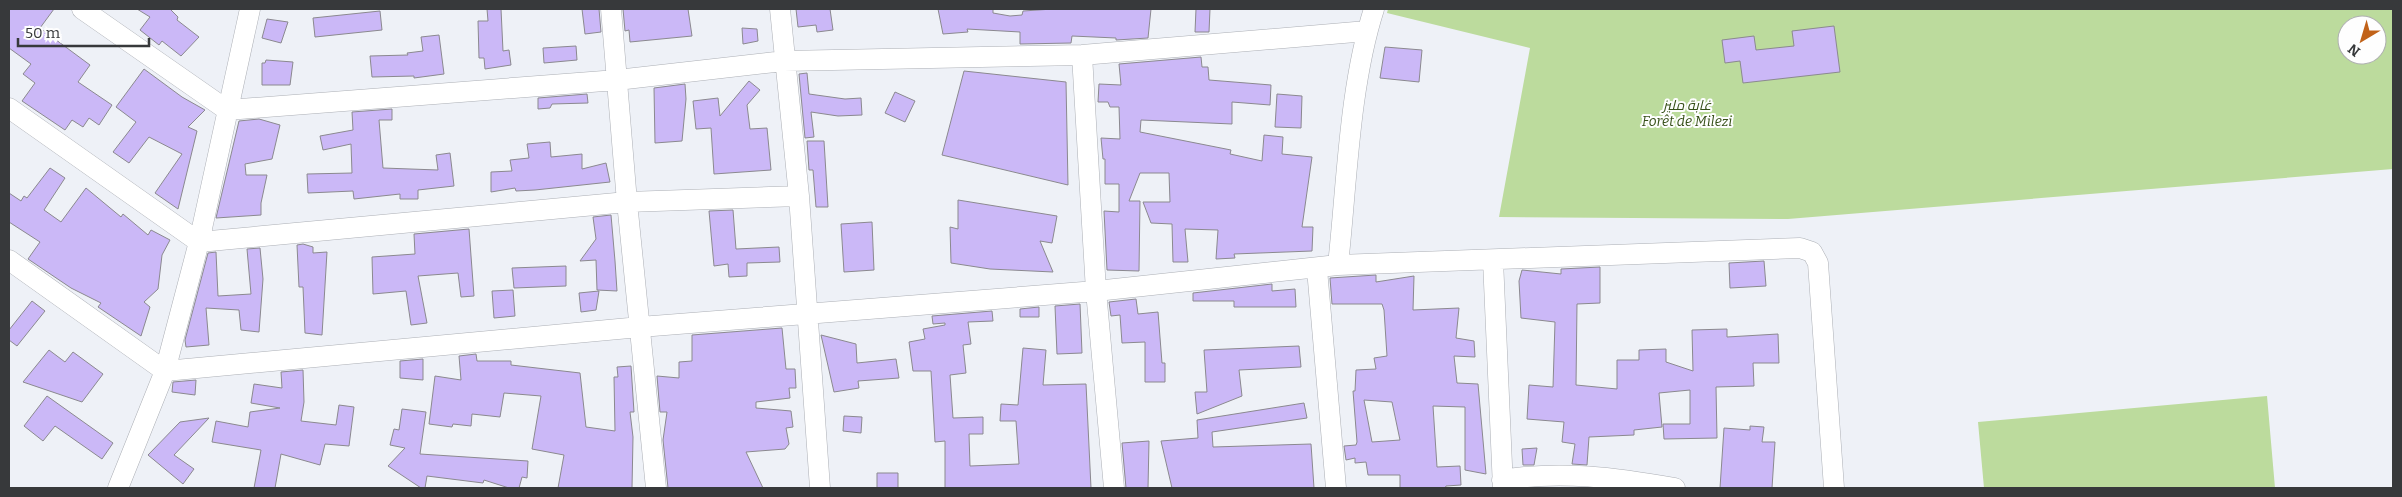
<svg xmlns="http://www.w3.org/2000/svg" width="2402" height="497" font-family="Bitter,Cairo,serif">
  <rect width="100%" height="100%" fill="#eef1f7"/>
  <path fill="#bcdb9d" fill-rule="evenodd" d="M1388,9H2393V169L1788,219L1499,217L1530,48L1387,13ZM2347,25H2377V55H2347Z
    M2267,396L2275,488H1984L1978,422Z"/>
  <path fill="#cbb8f7" stroke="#8b898f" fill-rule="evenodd" d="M9,9H54L40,28L90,65L78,82L112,105L99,125L89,118L83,127L72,120L65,130L22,101L35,83L23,74L31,64L9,48Z
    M137,9H170L178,17L177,20L199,37L181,56L162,41L159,45L140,30L150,17Z
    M487,9H501L503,51L509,50L511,65L485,69L484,58H479L478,21H488Z
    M582,9H599L601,32L585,34Z
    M623,9H688L692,36L630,42L629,30L625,31Z
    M796,9H830L833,30L817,32L816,25L798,27Z
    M938,9H993V13L1010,16L1022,15L1023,11L1053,9H1151L1148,38L1116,40V38L1072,36L1071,43L1020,44V32L967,29L968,32L943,34Z
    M1196,9H1210L1209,32H1195Z
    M380,11L382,30L315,37L313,18Z
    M267,19L288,22L281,43L262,38Z
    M1834,26L1840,72L1743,83L1740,61L1725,63L1722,40L1754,36L1756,50L1794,46L1792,31Z
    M742,28L757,29L758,41L743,44Z
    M439,35L444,74L414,78V76L372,77L370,56L408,55L407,53L423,51L421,37Z
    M576,46L577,60L544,63L543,48Z
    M1385,47L1422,50L1419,82L1380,78Z
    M1201,57L1202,67H1208L1209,80L1271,85L1270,105L1232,102V124L1141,120L1140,132L1231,150L1230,154L1262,161L1264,135L1283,137L1282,154L1312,157L1302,227H1313L1312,251L1234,254L1235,258L1216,259L1218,230L1185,229L1188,262H1173L1172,224L1151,223L1143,202H1170L1169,173H1140L1129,201H1140L1139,271L1107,270L1104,211L1119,212V184H1105V159H1103L1101,138L1120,139L1119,107H1110L1108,102H1098L1099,84L1121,85L1119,64Z
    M266,60L293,62L290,85H262V63H265Z
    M144,69L182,97L205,110L188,127L197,131L178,209L155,193L182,154L149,137L129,163L113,152L136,122L116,107Z
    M964,71L1066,82L1068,185L942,155Z
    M807,73L809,94L845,99L861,98L862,115L838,116L811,112L814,137L805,138L799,74Z
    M749,81L760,90L747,105L750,129L767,128L771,170L714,174L711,128L696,129L693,101L718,98L720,116Z
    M685,84L686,99L682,141L655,143L654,88Z
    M895,92L915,101L905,122L885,113Z
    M587,94L588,103L552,104L550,108L538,109V98Z
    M1277,94L1302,96L1301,128L1275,127Z
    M392,109V120H379L383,168L438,170L436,155L450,153L454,186L418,190V199H400V194L354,199L353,191L308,193L307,174L352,173L351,144L323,150L320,136L353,130L352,112Z
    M259,119L280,125L272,159L245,164L246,175H267L261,203V215L216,218L239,121Z
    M807,141H824L828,207H816L813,170H809Z
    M550,142L551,157L582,154V169L606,163L610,182L535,190L516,191L515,188L491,192V172L512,171L510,160L529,158L527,144Z
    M50,168L65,178L44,210L61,222L86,188L121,217L123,214L148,235L151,230L170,240L162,255L158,289L144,302L150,307L141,336L98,307L101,303L71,288L28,259L40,242L9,222V193L21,201L24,196L27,198Z
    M958,200L1057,216L1052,243L1040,241L1053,272L990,269L951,263L950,227L958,229Z
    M733,210L736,249L779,247L780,262L747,263V276L729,277L728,264L714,266L709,211Z
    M611,215L615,261L617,291L597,290L596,260L580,261L596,239L593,217Z
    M872,222L874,270L844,272L841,224Z
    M469,229L474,296L461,297L458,273L418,276L427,323L411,325L406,291L373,294L372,257L415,254L414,234Z
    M303,244L313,247V253L327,252L322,335L305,333L303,287H299L297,245Z
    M260,248L263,279L259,332L241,330L239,310L206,308L209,345L186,347L185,340L208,253L216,252L218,296L251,294L247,249Z
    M1764,261L1766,286L1730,288L1729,263Z
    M566,266V286L514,288L512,268Z
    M1600,267V303L1577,304L1576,385L1617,389V360H1639V350L1666,349V362L1693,371L1692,330L1727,329V337L1778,334L1779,363H1753L1754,386L1716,387L1717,438L1664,439L1663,424H1690V390L1659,393L1662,427L1634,430V435L1589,437L1587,465L1572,464L1575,444L1562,442L1564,422L1527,419L1529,385L1553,387L1555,322L1521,318L1519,281L1522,270L1561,274V269Z
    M1376,275V282L1414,276L1413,310L1459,308L1456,338L1474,341L1475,357L1454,356L1457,383L1478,384L1486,474L1465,470V407L1433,406L1437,467L1460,466L1461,485L1446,486L1445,488H1400V475H1368L1366,462L1355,463V458L1346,460L1344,446L1356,445L1357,442L1353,391H1355L1356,370L1376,369L1374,358L1387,356L1384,310L1382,304H1332L1330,278ZM1364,400L1392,402L1400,440L1372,442Z
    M1272,284V291L1295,289L1296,307H1234V301H1193V293Z
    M513,290L515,316L494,318L492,291Z
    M599,291L596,310L581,312L579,293Z
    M1136,299L1138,314L1158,312L1162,363H1165V382H1145V342L1122,343L1120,315L1111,316L1109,302Z
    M32,301L45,311L17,346L9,340V330Z
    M1080,304L1082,353L1057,354L1055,306Z
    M1039,307V317H1020V309Z
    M992,311L993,321L968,322L971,344L963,345L966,373L950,375L953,418L983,417V434H969L970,466L1019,464L1016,421H1000L1001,404L1018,405L1023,348L1046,350L1043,385L1086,384L1091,488H945V441L935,442L931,371H913L909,342L925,339L923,329L945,325V323L933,324L932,316Z
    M782,328L786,369H795L796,388H789L790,398L756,402V408L791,411L793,427L786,428L789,444L785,449L746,452L763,488H668L663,440L667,412H660L657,376L679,378V362L692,361V335Z
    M821,335L856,344L857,363L896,359L899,378L858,381L859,388L834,392Z
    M1299,346L1301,367L1239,370L1242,396L1197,414L1195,392H1207L1204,350Z
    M49,350L65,362L73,352L103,374L82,402L23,382Z
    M476,354L477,361H511V365L580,373L586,427L615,431L614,377H618L617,367L631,366L634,412H630L633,437L632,488H558L564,455L532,449L541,396L504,393L500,417L472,414L471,426L453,424L452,427L429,424L435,376L461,380L459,356Z
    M423,359V380L400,378V361Z
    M303,370L304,402L301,421L336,425L339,405L354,407L349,446L325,444L320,465L281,454L275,488H254L261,450L212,442L216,421L248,427L250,412L280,408L251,403L254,384L282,388L281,372Z
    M196,380L195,395L172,392L173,382Z
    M47,396L113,443L102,459L55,426L43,441L24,426Z
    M1304,403L1307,418L1212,432L1213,447L1311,444L1314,488H1172L1161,441L1198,438L1197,420Z
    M402,409L426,412L420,454L528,461L527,478L522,477L519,488H509L484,480L483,483L427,476L425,488H421L388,466L405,448L390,445L394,429L399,430Z
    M844,416L862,417L861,433L843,431Z
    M209,418L174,455L194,469L183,484L148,455L180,422Z
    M1750,426L1764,427L1762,442H1775L1772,488H1720L1724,428L1750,430Z
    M1149,441L1148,488H1126L1122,443Z
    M1537,448L1534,465H1523L1522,449Z
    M877,473H898V488H877Z"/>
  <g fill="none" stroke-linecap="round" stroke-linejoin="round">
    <defs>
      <path id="minor" d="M82,9L227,110L617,80L784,61L1082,55L1367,31
        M611,9L627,202L656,488
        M780,9L799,196L820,488
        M1082,55L1096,291L1114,488
        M9,108L199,242L627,202L799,196
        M9,260L165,371L640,327L1096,291L1338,265L1800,248L1812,252L1818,263L1834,488
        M1493,260L1503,488
        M1338,265C1347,183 1349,87 1374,9
        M1317,269L1336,488
        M1502,480C1561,470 1617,478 1675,488
        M118,488L165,371L199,242L250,9"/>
    </defs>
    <use href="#minor" stroke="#acafb5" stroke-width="21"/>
    <use href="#minor" stroke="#fff" stroke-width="20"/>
  </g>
  <g text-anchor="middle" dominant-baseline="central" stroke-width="4" stroke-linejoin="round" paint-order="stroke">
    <g font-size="14" font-style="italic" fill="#364f18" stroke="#fefefe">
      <text x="1687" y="105">غابة مليز<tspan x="1687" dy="16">Forêt de Milezi</tspan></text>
    </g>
  </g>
  <rect width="2402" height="497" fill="none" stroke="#37393b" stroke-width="20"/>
  <g transform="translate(2362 40) rotate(218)"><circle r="24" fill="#fefefe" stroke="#aeafb0"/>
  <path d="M0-4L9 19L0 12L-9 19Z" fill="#c16219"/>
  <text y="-8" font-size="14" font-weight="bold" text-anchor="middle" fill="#37393b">N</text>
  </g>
  <path d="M18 38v8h131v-8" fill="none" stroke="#37393b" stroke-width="2.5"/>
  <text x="25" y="38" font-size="15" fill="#37393b" stroke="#fefefe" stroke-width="4" paint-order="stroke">50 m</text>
</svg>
